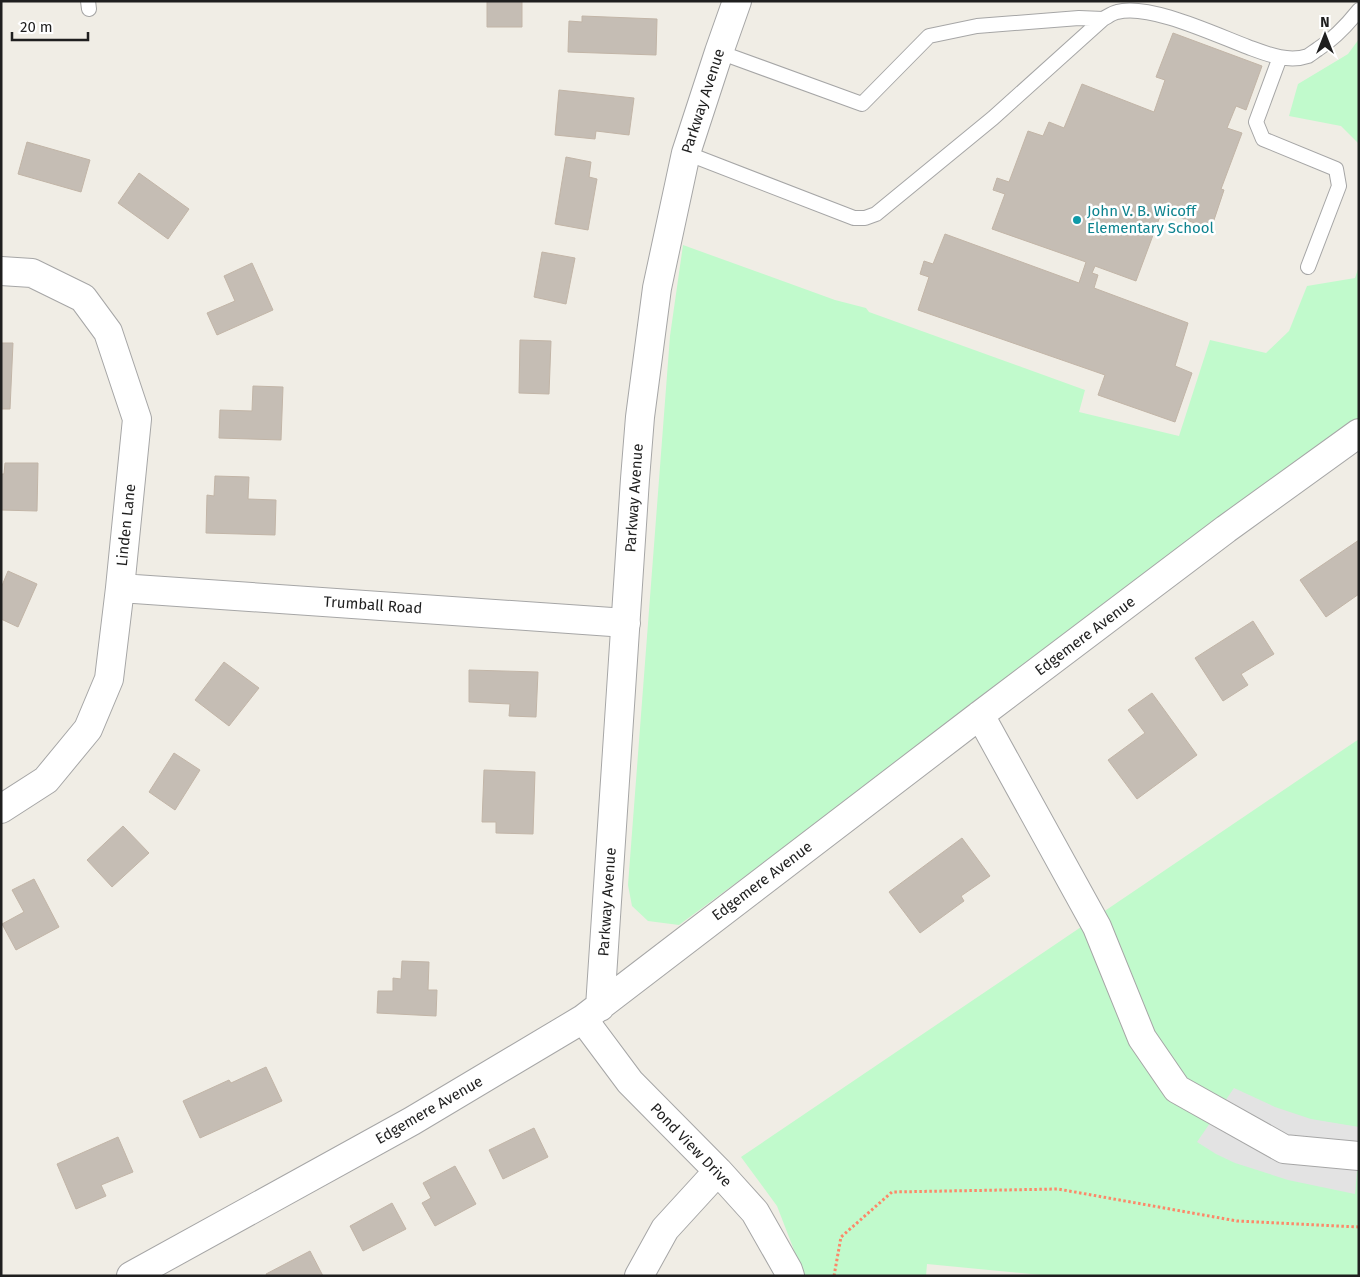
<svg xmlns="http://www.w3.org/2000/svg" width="1360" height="1277" font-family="'Fira Sans',sans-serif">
  <rect width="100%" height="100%" fill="#f0ede5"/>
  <path fill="#c1facc" d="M1359,39V144L1341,126L1289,116L1298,84L1348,54Z
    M683,245L835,300L866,308L869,312L1085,390L1079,412L1179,436L1210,340L1266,353L1289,331L1307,286L1355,278L1359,266V422L679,925L648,921L632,906L628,885L670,336Z
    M1359,739V1276H1051L927,1264L926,1276H804L777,1206L741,1157Z"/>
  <path fill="#e3e3e3" d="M1234,1088L1275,1107L1311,1119L1359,1127V1150L1355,1194L1288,1180L1235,1163L1216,1154L1197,1142Z"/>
  <path fill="#c5bdb4" stroke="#c2b5a7" d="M487,1H522V27H487Z
    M582,16L657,19L656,55L568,52L569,21L582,22Z
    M1173,33L1262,66L1246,110L1236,106L1227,128L1242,133L1221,189L1224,190L1211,229L1162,211L1136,281L1095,266L1092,273L1098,275L1094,288L1188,323L1175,366L1192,373L1175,422L1098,395L1105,375L918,310L929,277L920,274L924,261L933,264L945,234L1079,283L1086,262L992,229L1005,194L993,190L997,178L1009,182L1028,131L1043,136L1049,122L1064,128L1082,84L1154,112L1165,80L1156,77Z
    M559,90L634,98L629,135L596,131L595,139L555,135Z
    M27,142L90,160L81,192L18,174Z
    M566,157L591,162L589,177L597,179L588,230L555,224Z
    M139,173L189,209L168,239L118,203Z
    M542,252L575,258L566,304L534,297Z
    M252,263L273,310L217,335L207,313L235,301L224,276Z
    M520,340L551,341L549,394L519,393Z
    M1,343H13L10,409H1Z
    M253,386L283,387L281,440L219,438L220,410L252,411Z
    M5,463H38L37,511L1,510V474H4Z
    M215,476L249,477L248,499L276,500L275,535L206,533L207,495L214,496Z
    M1359,540V594L1326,617L1300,580Z
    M8,571L37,584L18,627L1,619V588Z
    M1253,621L1274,654L1241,674L1248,685L1223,701L1195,658Z
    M224,662L259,688L229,726L195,700Z
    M469,670L538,672L536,717L509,716L510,704L469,702Z
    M1152,693L1197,755L1137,799L1108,760L1145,733L1128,710Z
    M174,753L200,770L175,810L149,792Z
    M484,770L535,772L533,834L496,833V822H482Z
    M123,826L149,853L112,887L87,860Z
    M962,838L990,876L961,896L964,901L920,933L889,892Z
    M34,879L59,927L16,950L2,924L24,912L12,890Z
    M402,961L429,962L428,990H437L436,1016L377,1013L378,991H393V978L401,979Z
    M266,1067L282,1101L200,1138L183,1101L229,1080L231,1083Z
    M534,1128L548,1157L503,1179L489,1150Z
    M118,1137L133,1172L101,1185L106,1196L76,1209L57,1164Z
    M455,1166L476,1204L435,1226L422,1203L431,1198L423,1183Z
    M392,1203L406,1229L363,1251L350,1226Z
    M310,1251L323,1276H267L266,1274Z"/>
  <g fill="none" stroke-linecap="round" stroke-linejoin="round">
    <defs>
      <path id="service" d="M88,1L89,9
        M719,52L862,104L929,36L977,26L1079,18L1103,19
        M1280,57L1256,122L1263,139L1336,169L1339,186L1308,267
        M686,153L854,218H865L876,214L993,118L1103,19C1107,17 1112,13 1117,12C1149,3 1216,35 1248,47C1267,54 1288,63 1308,56C1311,54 1315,51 1318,49C1334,39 1347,25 1359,10"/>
      <path id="minor" d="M1,271L32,273L83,298L108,332L137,419L120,588L109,679L88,729L46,780L1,809
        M120,588L626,623
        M980,715L1097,927L1142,1038L1177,1089L1284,1149L1359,1156
        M600,1007L635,479L640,417L657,288L686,153L719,52L737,1
        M583,1019L630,1082L718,1171L755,1212L788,1270L790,1276
        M131,1276L412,1121L583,1019L980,715L1226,529L1359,433
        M639,1276L665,1229L718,1171"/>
    </defs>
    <use href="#service" stroke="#a6a6a6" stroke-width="16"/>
    <use href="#minor" stroke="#a6a6a6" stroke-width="30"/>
    <path stroke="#fc8869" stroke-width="3" stroke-dasharray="2.5 2.5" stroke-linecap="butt" d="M834,1276L841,1237L892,1192L1058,1189L1237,1221L1359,1227"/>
    <use href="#service" stroke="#fff" stroke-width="14"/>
    <use href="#minor" stroke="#fff" stroke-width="28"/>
  </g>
  <circle fill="#0f9aa8" stroke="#fff" stroke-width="2" cx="1077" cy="220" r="5"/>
  <g text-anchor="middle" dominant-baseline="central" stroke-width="5" stroke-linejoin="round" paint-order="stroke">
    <g font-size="15" fill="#1f1f1f" stroke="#fff">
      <text transform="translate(703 101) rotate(-72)">Parkway Avenue</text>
      <text transform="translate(634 498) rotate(-86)">Parkway Avenue</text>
      <text transform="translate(126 525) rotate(-84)">Linden Lane</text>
      <text transform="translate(373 605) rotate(4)">Trumball Road</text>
      <text transform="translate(1085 636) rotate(-37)">Edgemere Avenue</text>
      <text transform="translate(762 881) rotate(-37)">Edgemere Avenue</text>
      <text transform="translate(607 902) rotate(-86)">Parkway Avenue</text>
      <text transform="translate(429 1110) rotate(-30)">Edgemere Avenue</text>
      <text transform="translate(691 1145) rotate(46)">Pond View Drive</text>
    </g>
    <g font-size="15" fill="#0d838f" stroke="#fff" text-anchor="start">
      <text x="1087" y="211">John V. B. Wicoff<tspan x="1087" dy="17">Elementary School</tspan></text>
    </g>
  </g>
  <rect width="1360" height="1277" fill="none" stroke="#1f1f1f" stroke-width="5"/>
  <g transform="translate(1325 35)" stroke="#ffffff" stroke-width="4" paint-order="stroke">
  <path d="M0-4L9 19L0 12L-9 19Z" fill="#1f1f1f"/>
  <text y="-8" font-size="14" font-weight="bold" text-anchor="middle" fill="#1f1f1f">N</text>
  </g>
  <path d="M12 32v8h76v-8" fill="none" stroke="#1f1f1f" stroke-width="2.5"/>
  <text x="20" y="32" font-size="15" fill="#1f1f1f" stroke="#ffffff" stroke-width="4" paint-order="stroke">20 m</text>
</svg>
